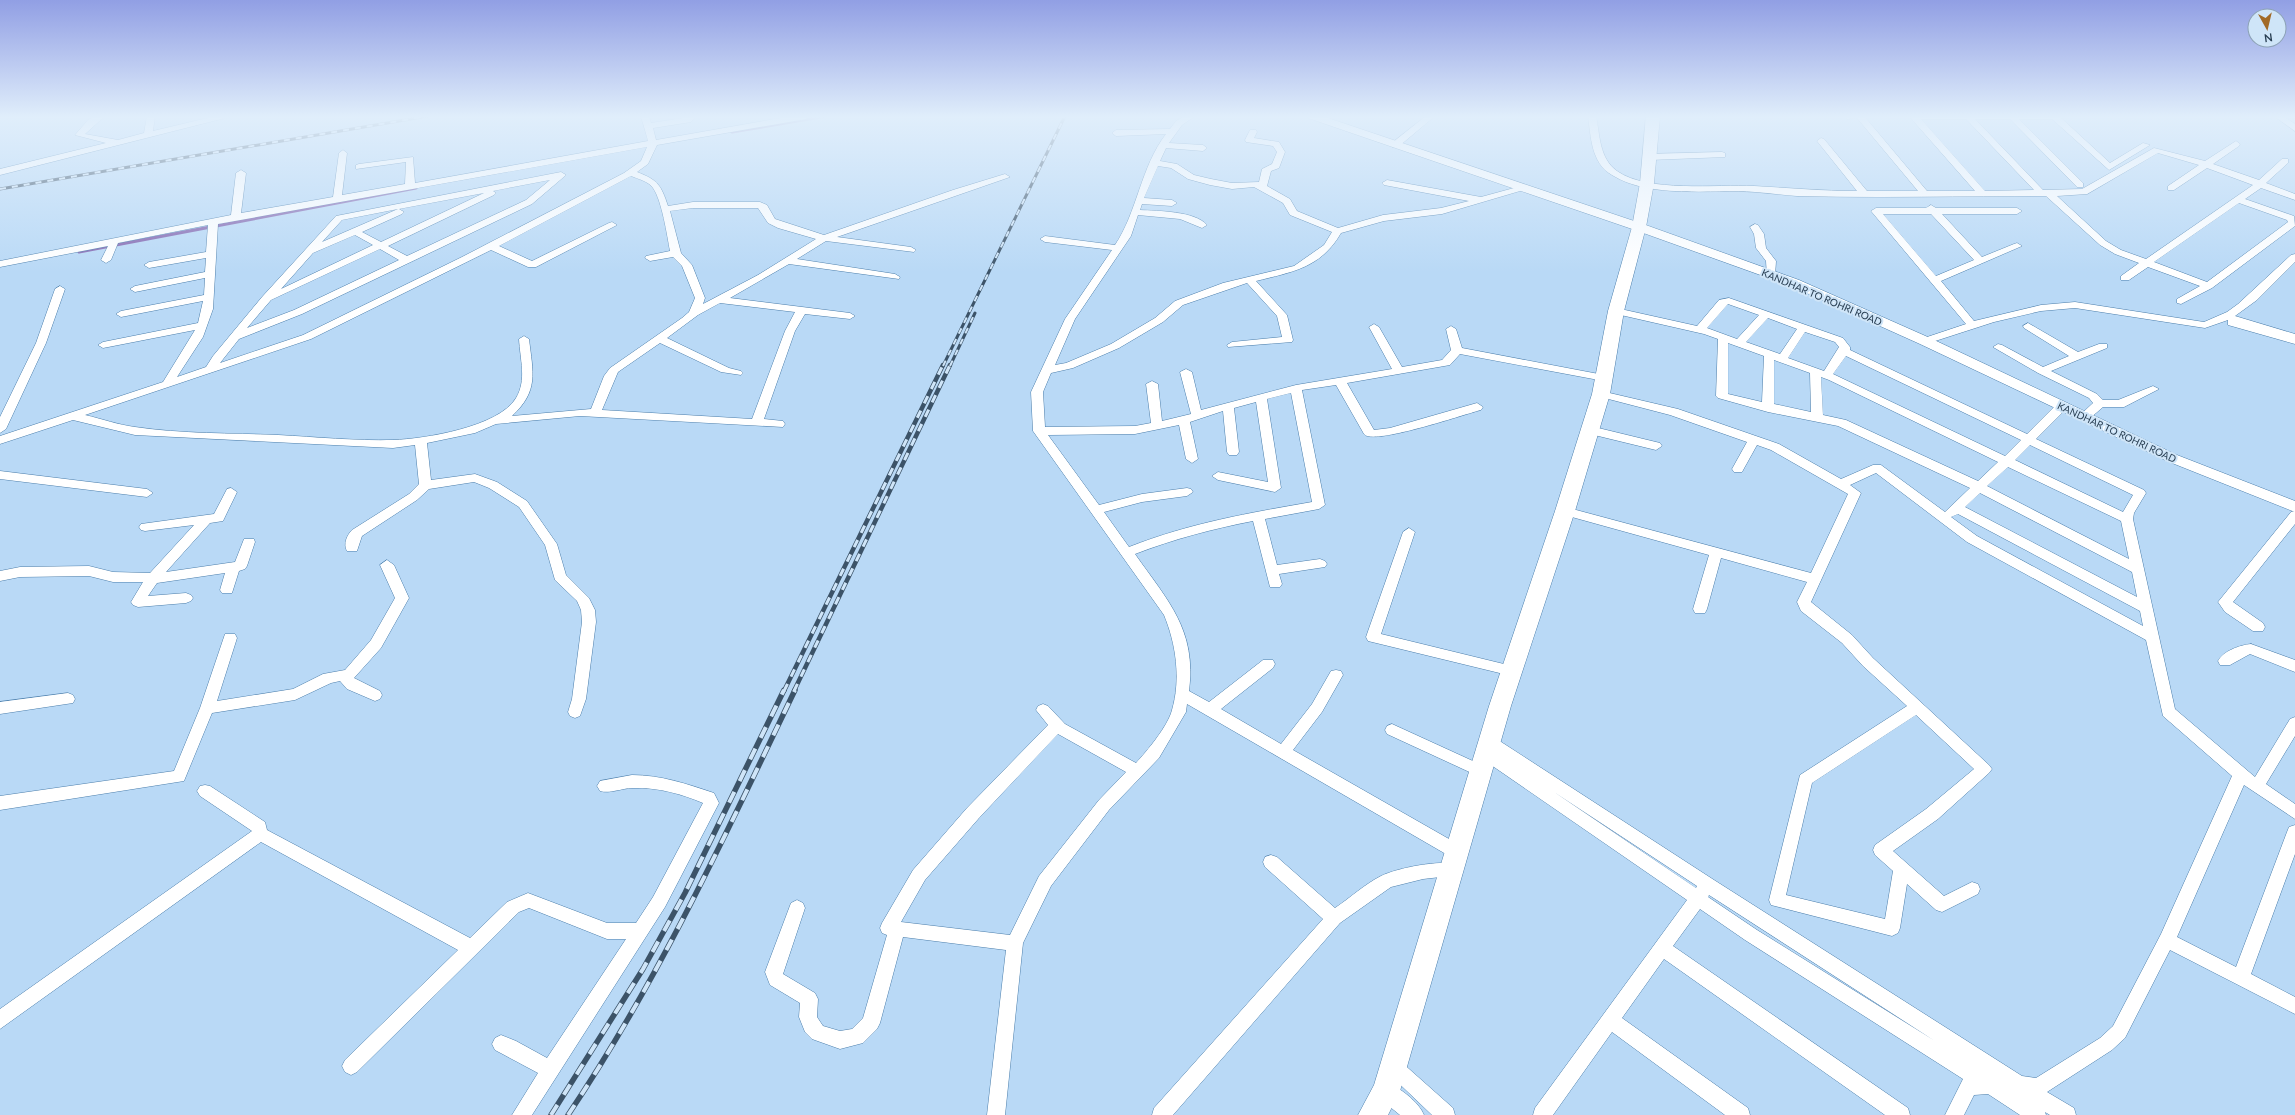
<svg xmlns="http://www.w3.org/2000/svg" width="2295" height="1115" font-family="Lato,sans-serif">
  <rect width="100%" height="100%" fill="#b9d9f6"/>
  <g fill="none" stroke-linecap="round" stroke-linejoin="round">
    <path stroke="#866cb3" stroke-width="3" d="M732,132L827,116
      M79,252L416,188"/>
    <defs>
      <path id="minor" d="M95,116H105L85,134L118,140L144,133L147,116H155L153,131L216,116H233L0,175V169L106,143L75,135L88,120Z
        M641,116H649L651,123L696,116L691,122L653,128L656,140L792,116H810L806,119L657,145L648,164L637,172C658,180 661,185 668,206L693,202H760L767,205L775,219L824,235L953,190L1005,174L1010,177L837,237L911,247L916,250L914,252L826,241L797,259L895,274L900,277L899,279L789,264L730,298L850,313L855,316L850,319L805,314L795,331L764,419L783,421L785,424L783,427L580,416L496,424L475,433L427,443L431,480L475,474L497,482L527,501L557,544L566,575L589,598L595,610L596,622L586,699L580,716L575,718L570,716L568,712L572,699L582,622L581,610L577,601L555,580L545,545L519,507L489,488L474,482L429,489L417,500L362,536L357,551H347C343,544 347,535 352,530L409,494L419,484L415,445L393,448L135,435L73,420L0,444V436L163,382L195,330L103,348L98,345L103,342L198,323L203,301L121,317L116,314L121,311L204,295L205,278L135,292L130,289L135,286L205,272L206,258L149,268L144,265L149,262L206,252L208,225L118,243L111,260L106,263L101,260L108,246L0,267V261L231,215L236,173L241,170L246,173L241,213L333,197L339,153L343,150L347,153L342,195L405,184L406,162L356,169V165L359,164L413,157L415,183L648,141ZM647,147L641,161L624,173L462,257L303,335L220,363L239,339L302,314L532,204L566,175L561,172L336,216L262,297L213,356L206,367L177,377L203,337L213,309L218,224ZM631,176C638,179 648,181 653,188C662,201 667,235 670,251L646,256L645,258L650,261L673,257L682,266L695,298L689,312L682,318L610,368L604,376L591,409L512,416C539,391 533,373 529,339L524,336L519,339C520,359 527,380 516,398C499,427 424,439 393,440C355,441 316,437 278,435C231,433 182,434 135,427C119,425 102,419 85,415L311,339L491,250L528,267H536L617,225L612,222L609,223L532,261L499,246ZM550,180L526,200L407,256L388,246L494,195L496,193L493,191ZM484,193L381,242L362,232L402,214L404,212L399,209ZM693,208H758L768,223L778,228L816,239L758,275L703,304L705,298L692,265L681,253L670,211ZM398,209L322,242L342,220ZM355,235L373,245L281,289L313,253ZM380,249L399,260L294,310L247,328L271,300ZM720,303L795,312L785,331L752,419L602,410L618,372L660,343L721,372L741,375L743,373L741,371L729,368L667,338L698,315Z
        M1185,116H1195L1182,125L1169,143L1203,145L1207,148L1203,151L1166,148L1160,161L1177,164L1194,175L1211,179L1232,183L1259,182L1262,169L1272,164L1277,152L1273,146L1246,142L1245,140L1250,130H1256L1257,132L1254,138L1279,142L1285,152L1279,168L1271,171L1267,186L1290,199L1297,211L1338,228L1383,215L1441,208L1469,201L1384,185L1382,183L1387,180L1481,197L1525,185L1530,188L1442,214L1384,221L1341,233C1321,268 1292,272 1256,281L1287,315L1293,340L1292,342L1228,347L1227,345L1232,342L1282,337L1277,316L1247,283L1183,305L1163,322L1119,348L1073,368L1051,373L1043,392L1045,427L1135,426L1151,423L1146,384L1152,381L1158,384L1162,421L1191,414L1180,372L1186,369L1192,372L1201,410L1296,385L1392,369L1369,327L1374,324L1379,327L1402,367L1442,360L1451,350L1446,329L1451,326L1456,329L1462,348L1604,375L1610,378L1604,381L1460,354L1450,365L1347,383L1374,430L1390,428L1477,403L1483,407L1481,410C1465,414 1372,446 1364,434L1336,385L1302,390L1325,505L1319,509L1265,519L1277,565L1320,559L1325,561L1327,564L1325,567L1279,574L1282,584L1280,587H1270L1253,521C1212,529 1174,539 1135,554C1168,601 1197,630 1189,691L1209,702L1263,660H1273L1275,664L1273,668L1221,709L1281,744L1312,704L1331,671L1336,670L1341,671L1343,675L1322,712L1293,750L1463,847L1465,852L1463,857L1457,859L1451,857L1187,704L1186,712L1159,758L1109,810L1051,886L1023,943L1005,1115H987L1006,950L903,937L880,1023L877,1029L863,1043L840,1049L812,1039L805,1032L799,1017L800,1003L770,985L765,972L791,903L797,900L803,903L805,908L783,974L815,993L818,999L817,1017L823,1026L840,1031L852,1029L863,1018L887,935L882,933L880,928L882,923L913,870L967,808L1048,725L1036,710L1038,706L1043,704L1048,706L1065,724L1136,763C1147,751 1168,726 1172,710C1181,679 1176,644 1164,615L1033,431L1031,392L1065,319L1112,250L1045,242L1040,239L1045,236L1115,245C1137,213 1141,166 1166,134L1116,136L1112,133L1116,130L1170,129L1176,121ZM1158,166L1171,168L1188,179L1210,185L1232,189L1254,187L1283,203L1290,215L1332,232L1324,245L1294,266L1223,283L1175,301L1155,318L1111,344L1066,363L1055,365L1075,319L1131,236L1138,215L1180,219L1202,228L1207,225C1195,211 1158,211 1140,210L1142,204L1172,206L1177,203L1172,200L1144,198ZM1291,393L1312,502C1249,513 1190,523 1129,547L1104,512L1142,502L1187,496L1193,492L1191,489L1187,488L1142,494L1099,505L1048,435L1135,434L1179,425L1186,459L1192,463L1198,459L1190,422L1223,411L1227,452L1229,455H1237L1239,452L1234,408L1256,402L1268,482L1218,472L1212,476L1218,480L1275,492L1281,488L1267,399ZM1058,734L1126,772L1099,800L1039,876L1010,935L901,922L925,880L979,818Z
        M1426,116H1435L1398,147H1392V143Z
        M1588,116H1596C1600,135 1599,158 1617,171C1648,193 1717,184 1754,186C1789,188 1823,191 1857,191L1817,141L1821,138L1824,139L1867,191H1918L1857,118L1847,119L1843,116H1864L1927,191H1975L1909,116H2059L2110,163L2143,143L2150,145L2109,170L2052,119H2019L2083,183V187H2077L2010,119H1975L2043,190L2082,189L2154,148L2205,161L2236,141L2240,144L2239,146L2213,164L2259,180L2282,159H2288V163L2266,183L2295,194V200L2261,188L2245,199L2294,216L2295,226L2212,288L2181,304L2177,303V299L2200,286L2148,267L2129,280H2121V276L2139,263L2115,254L2100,245L2046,196C1963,196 1880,198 1797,196C1783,195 1769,193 1755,192C1712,189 1650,199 1612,175C1591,163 1591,137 1588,116ZM1921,119H1966L2034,190L1985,191ZM2158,153L2199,165L2168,186V190H2174L2207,168L2253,185L2146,259L2121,250L2106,241L2057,196L2087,194ZM2239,203L2287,220L2288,222L2207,282L2154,262Z
        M2274,116H2283L2295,124V131Z
        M1722,152L1725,153V157L1649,160L1645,157L1649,154Z
        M1931,205L1936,208H2017L2022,211L2017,214H1942L1982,257L2014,244L2017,243L2022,246L1941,281L1974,321L2041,305L2075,302L2204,322L2227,312L2238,304L2291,255L2295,254V262L2257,300L2235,316L2295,334V344L2228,325V320L2205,328L2075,308L2041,311L1994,322L1929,343H1921V339L1966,324L1871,211L1876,208H1926ZM1883,214H1931L1974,260L1936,276Z
        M1755,224L1758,225L1764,234L1766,248L1776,261L1775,276H1767L1766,261L1756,248L1754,234L1750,227Z
        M60,286L65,289L46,343L6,429L0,433V417L36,343L55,289Z
        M1729,298L1843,338L1850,347V350L2027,434L2058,403H2066L2068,406L2066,409L2036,439L2144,490L2146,493L2134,513L2133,519L2175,709L2255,777L2290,719L2295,717V736L2266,784L2295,804V819L2244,785L2177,937L2236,967L2287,832L2289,827L2295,825V854L2251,974L2295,997V1014L2170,950L2125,1038L2112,1050L2047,1092L2074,1108L2076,1115H2050L2045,1112L2046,1115H2020L1988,1094L1974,1095L1964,1115H1945L1963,1079L1745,940L1700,909L1673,946L1908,1108L1910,1115H1885L1664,959L1622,1018L1748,1108L1750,1115H1725L1612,1032L1553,1115H1533L1535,1108L1687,900L1481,758L1478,754L1481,750L1488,749L1483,742L1485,738L1490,736L1495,738L1714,880L2022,1076L2036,1078L2100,1038L2113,1026L2161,934L2232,776L2163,716L2146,640L1967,542L1876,473L1850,485L1861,493L1811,602L1852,635L1873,658L1989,765L1992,769L1989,773L1938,819L1893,851L1944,896L1972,882L1978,884L1980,889L1978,894L1942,912L1936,910L1907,884L1900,928L1898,933L1892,936L1771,905L1769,900L1800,775L1907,706L1863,666L1842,643L1801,611L1797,602L1807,582L1721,558L1707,609L1705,613H1695L1693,609L1709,555L1561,514L1559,511L1565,507L1811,573L1848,494L1771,450L1757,445L1742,472H1734L1732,469L1747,442L1670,415L1597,396L1595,394L1601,391L1678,409L1779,444L1841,479L1873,465H1881L1945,512L1970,488L1838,426L1768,412L1718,398L1716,396L1718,339L1704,334L1612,313L1611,311L1616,308L1697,326L1719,300ZM1728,304L1759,315L1737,339L1707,328ZM1768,318L1797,329L1780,354L1746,342ZM1805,332L1835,342L1839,347L1824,371L1788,358ZM1728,343L1764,356L1762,402L1728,394ZM1846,356L2021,440L2005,456L1833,374ZM1774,360L1810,373L1811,412L1774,404ZM1821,377L1829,380L1998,462L1978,481L1846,420L1823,415ZM2030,445L2133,495L2123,512L2015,460ZM2008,467L2121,521L2129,559L1987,486ZM1980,493L2132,572L2137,597L1965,507ZM1958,514L2140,611L2143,626L1977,536L1951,517ZM1916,715L1974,769L1926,809L1875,845L1873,850L1875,855L1893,871L1885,919L1786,895L1812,783ZM1554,792L1697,886L1696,888ZM1709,895L1935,1041L1757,930L1708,897Z
        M2028,323L2078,352L2099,344H2107V348L2051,371L2097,394L2103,400H2118L2153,386L2159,389L2124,407H2103L2088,420H2080L2078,417L2093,403L2089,398L2038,373L1993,347L1998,344L2002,345L2043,367L2069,356L2024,328L2023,326Z
        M1590,426L1660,443L1662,446L1656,450L1586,433L1584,430L1586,427Z
        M0,471L147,489L153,493L147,497L0,479Z
        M231,488L237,492L223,521L210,523L166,572L235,562L244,539H254L255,542L247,566L245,569L239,571L232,593H222L220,590L225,573L157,583L148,596L186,593L191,595L193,598L191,601L186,603L138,607L133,605L131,602L143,582H113L89,576L20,577L0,581V571L20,567L89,566L113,572L150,573L194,525L145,531L141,530L139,527L141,524L214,514L227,489Z
        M2295,511V524L2233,602L2263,623L2265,627L2263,631H2253L2225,612L2218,602L2291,512Z
        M1409,528L1415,532L1381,634L1512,666L1517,667L1519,671L1517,675L1512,676L1368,641L1366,637L1403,532Z
        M387,560L394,565L409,598L381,648L354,678L380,691L382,695L380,699L375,701L347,689L340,681L331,683L295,700L212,713L184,781L0,810V796L174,771L200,708L225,634H235L237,638L217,701L293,689L323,674L345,670L371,640L395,598L380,565Z
        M2251,644L2295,660V672L2250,654L2230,665H2220L2218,661C2223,651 2240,645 2251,644Z
        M68,693L73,695L75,699L73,703L0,714V702Z
        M1392,724L1486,767L1489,771L1486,775L1481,777L1476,775L1387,734L1385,730L1387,726Z
        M632,775C661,775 687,784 714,793L719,803L665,907L532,1115H512L538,1073L495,1050L492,1044L495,1038L501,1035L516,1041L547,1058L626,939H607L529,908L519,912L357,1072L351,1075L345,1072L342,1066L345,1060L458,950L261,842L0,1029V1009L252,831L200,796L197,791L200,786L205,785L210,786L265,822L267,830L470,938L507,902L528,893L607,923H636L653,897L703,803C682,794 657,787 633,788C622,788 610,794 600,791L597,786L600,781Z
        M1271,855L1277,857L1335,908C1350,898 1365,884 1381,876C1397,868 1442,859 1458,865L1460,870L1458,875L1423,879L1391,887L1340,923L1173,1115H1152L1154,1108L1323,919L1265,867L1263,862L1265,857Z
        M1393,1057L1399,1060L1453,1108L1455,1115H1432L1387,1072L1384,1066L1387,1060Z
        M1386,1082C1399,1087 1419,1102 1424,1115H1400L1379,1098L1377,1091L1379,1084Z"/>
      <path id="tertiary" d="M1307,116H1322L1643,224L1799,280L1930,338L2177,455L2295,501V512L2167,461L1920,344L1791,286L1635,230L1308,118Z"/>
      <path id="primary" d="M1646,116H1660L1654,183L1646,227L1624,311L1610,394L1575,511L1511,706L1400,1091L1388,1115H1358L1374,1085L1489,706L1555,511L1592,394L1608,311L1632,227L1640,183Z"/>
    </defs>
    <use href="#minor" stroke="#4b7eab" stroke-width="1"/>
    <use href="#tertiary" stroke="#4b7eab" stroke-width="1"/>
    <use href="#primary" stroke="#4b7eab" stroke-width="1"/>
    <use href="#minor" fill="#fff" fill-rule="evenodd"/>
    <use href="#tertiary" fill="#fff" fill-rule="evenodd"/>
    <use href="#primary" fill="#fff" fill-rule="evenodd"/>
    <defs>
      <path id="rail-far2" d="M0,189L428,116
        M943,366L1065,116
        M950,366L975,313"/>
      <path id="rail-far1" d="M784,691L943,365
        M794,691L950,365"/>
      <path id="rail" d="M551,1115L643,969L685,893L784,690
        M568,1115C658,981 725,836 795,690"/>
    </defs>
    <use href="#rail-far2" stroke="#3c5368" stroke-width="3"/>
    <use href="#rail-far1" stroke="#3c5368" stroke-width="4.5"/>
    <use href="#rail" stroke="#3c5368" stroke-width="5.5"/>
    <use href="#rail-far2" stroke="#cfe5f8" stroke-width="2" stroke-dasharray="6" stroke-linecap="butt"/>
    <use href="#rail-far1" stroke="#cfe5f8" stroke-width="3" stroke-dasharray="8" stroke-linecap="butt"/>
    <use href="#rail" stroke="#cfe5f8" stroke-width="4" stroke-dasharray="12" stroke-linecap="butt"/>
  </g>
  <linearGradient id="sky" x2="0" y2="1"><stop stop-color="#919fe4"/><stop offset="0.43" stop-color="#e0eefb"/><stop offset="1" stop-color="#e0eefb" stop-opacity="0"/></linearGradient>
  <rect width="2295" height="272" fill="url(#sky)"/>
  <g text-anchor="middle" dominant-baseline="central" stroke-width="4" stroke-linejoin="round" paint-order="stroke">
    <g font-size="10" fill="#283e52" stroke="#cfe5f8">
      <text transform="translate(1822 297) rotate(23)">KANDHAR TO ROHRI ROAD</text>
      <text transform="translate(2117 432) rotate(25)">KANDHAR TO ROHRI ROAD</text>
    </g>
  </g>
  <g transform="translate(2267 28) rotate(172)"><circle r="19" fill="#cfe5f8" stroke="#8ca2b6"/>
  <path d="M0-3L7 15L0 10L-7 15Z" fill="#a26a27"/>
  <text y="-6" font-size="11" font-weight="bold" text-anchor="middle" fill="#283e52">N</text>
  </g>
</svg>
